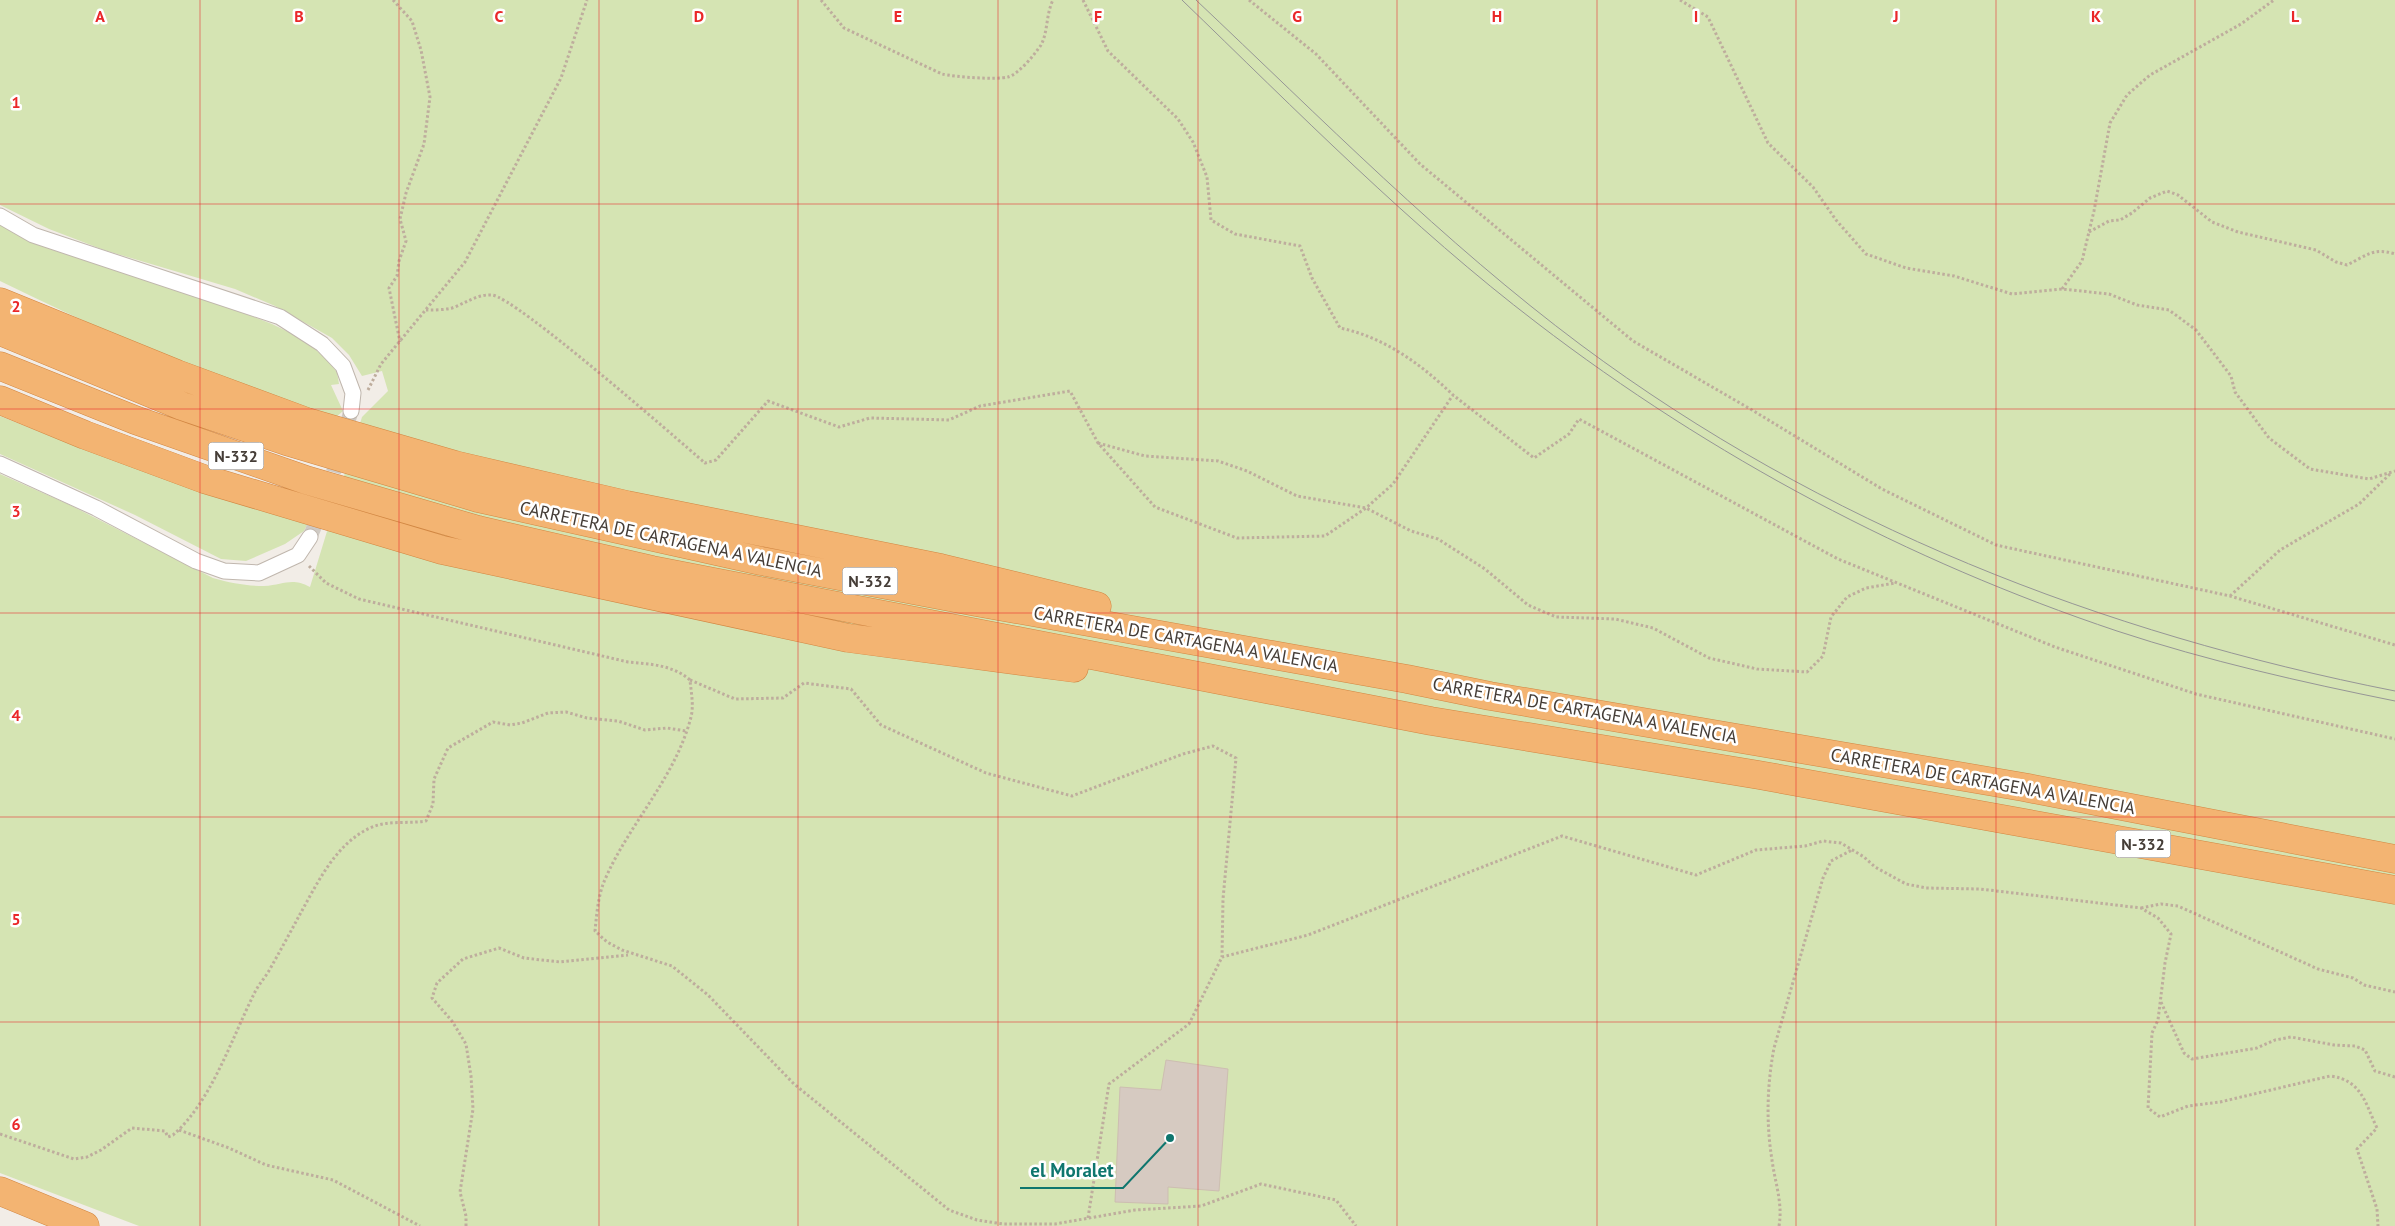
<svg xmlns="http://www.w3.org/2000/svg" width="2395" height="1226" font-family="'PT Sans',sans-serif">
  <rect width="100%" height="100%" fill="#f2ede7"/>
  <path fill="#d5e4b3" d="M0,0H2395V1226H139L0,1173V474L70,505L213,578C231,583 246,586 264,586C284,585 291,577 310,587L362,417L388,391L382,371L362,376L349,355L332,338L275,306L235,289L104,250L49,229L0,205Z
    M0,225L50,249L220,304L272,324L305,340L325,358L337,372L339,384L331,385L343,411L334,419C219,383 109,334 0,281Z
    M0,416L91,452L308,523L304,531L285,544L246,561L221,559L135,515L0,454Z"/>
  <path fill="#d6cac1" stroke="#cdbeb1" d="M1166,1060L1228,1069L1219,1191L1168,1187V1204L1115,1202L1120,1087L1161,1090Z"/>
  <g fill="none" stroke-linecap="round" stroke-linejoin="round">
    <path stroke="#cfcac4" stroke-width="15" stroke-dasharray="15 8" stroke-linecap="butt" d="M310,537L326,498L351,411"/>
    <defs>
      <path id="street" d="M0,216L33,235L280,317L322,344L343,366L353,393L351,411
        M0,464L96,508L196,561L224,571L259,573L298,555L310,537"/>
      <path id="highway" d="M0,302L177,374L307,422L455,465L627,505L941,568L1097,606
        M0,331L182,406L286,441L478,498L761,561L976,602L1407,679L1490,696L2023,787L2395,859
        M0,366L135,420L306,480L478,530L652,570L1431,721L1759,775L2395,890
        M0,400L85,435L204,479L442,550L848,638L1074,668
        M0,1191L85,1226"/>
    </defs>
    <use href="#street" stroke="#c0b7ae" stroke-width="17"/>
    <use href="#highway" stroke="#d18642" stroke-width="29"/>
    <path stroke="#bead9d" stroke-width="3" stroke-dasharray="2.5 2.5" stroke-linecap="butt" d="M393,0L412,21L421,50L430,97L424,144L406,193L400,219L406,241L399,261L397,276L389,288L400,342
      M821,0L844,28L942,74C955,77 996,80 1008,77C1019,74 1035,54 1041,45C1048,32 1046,14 1053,0
      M1083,0L1108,51L1178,119L1193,142L1207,177L1211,220L1235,234L1300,246L1312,278L1340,328C1384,337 1421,364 1453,395
      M1249,0L1316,54L1420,164L1633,341L1752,410L1882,489L1996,545L2230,596L2395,645
      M1680,0L1708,17L1768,143L1813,187L1836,220L1866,254L1906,268L1954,276L2012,294L2062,289L2109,294L2137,305L2169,310L2196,330L2231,376L2235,392L2269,438L2310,469L2369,479L2395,471
      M2089,232L2109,221L2120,220L2132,213L2150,198L2167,191L2178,195L2212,222L2238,232L2316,250L2336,262L2347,265C2366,256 2373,247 2395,254
      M2062,289L2082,261L2094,211L2110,123L2127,95L2150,75L2241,24L2274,0
      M426,310C434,310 444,310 452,308C466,303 477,294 492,295C515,297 676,438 705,463L716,460L768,401L839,427L870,418L949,420L980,406L1070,391L1098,443L1155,507L1237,538L1325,536L1366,508L1393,484L1453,395L1534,458L1569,434L1579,419L1838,559L2055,647L2196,694L2395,739
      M368,390L381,364L465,262L561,78L587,0
      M1098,443L1145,456L1218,461L1247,471L1297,496L1366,508L1411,531L1438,539L1485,569L1528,605L1556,617L1615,619L1653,628L1709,658L1757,669L1807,672L1823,656L1831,617L1847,597L1866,588L1895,583
      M309,566L326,583L359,599L628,662C650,664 673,665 690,680C691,692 694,705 691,717C676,776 631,822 607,875C598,893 597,912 595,931L607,942L622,950L672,966L708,995L794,1084L949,1210L977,1220L1003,1224H1055L1135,1210L1201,1206L1261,1184L1336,1200L1356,1226
      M2230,596L2280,550L2359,504L2390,474
      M690,680L735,699L783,698L804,683L851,689L881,725L986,773L1072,796L1183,754L1213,746L1236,758L1223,899L1222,957
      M2141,908L2161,904L2178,906L2318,969L2353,978L2364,985L2395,992
      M2161,1002L2184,1053L2192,1059L2257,1048L2275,1040L2291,1037L2334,1045L2355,1046L2365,1050L2375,1071L2395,1077
      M179,1130L229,1148L266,1165L333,1180L420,1226
      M0,1134L74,1159L87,1157L101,1150L132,1128L165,1131L168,1137L173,1135C211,1102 231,1040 254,994C258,985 265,978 270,969C280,951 290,933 299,916C317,884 335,844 370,828C387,820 407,824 426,821L433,804L434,779L448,748L493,722L510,725L522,723L548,713L566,712L587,718L618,721L645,730L667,728L686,731
      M1088,1218L1109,1084L1189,1024L1222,957L1308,935L1562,836L1696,875L1756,850L1805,846L1823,841L1841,843L1864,857L1875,867L1906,884L1926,888L1980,889L2141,908L2158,918L2171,934L2165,963L2158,1020L2152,1033L2148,1108L2160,1117L2188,1106L2220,1102L2330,1076C2362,1080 2365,1103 2377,1128L2357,1149L2377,1209L2378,1226
      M466,1226V1216L460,1192L473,1109L471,1076L466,1044L452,1021L432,998L437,983L463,959L499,948L524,958L560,962L628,955
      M1779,1226C1783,1203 1775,1183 1772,1160C1766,1123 1767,1085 1774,1048L1823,878L1831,861L1852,850"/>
    <use href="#street" stroke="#fff" stroke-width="15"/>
    <use href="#highway" stroke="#f3b472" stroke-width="28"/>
    <path stroke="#969696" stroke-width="1" d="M1182,0C1296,110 1411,227 1537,323C1712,457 1908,561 2117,631C2208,661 2301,682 2395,701
      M1196,0C1321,118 1443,242 1581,345C1823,525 2101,633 2395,691"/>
  </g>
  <path fill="none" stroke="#ea2729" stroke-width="1" stroke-opacity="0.55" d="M200,0V1226M399,0V1226M599,0V1226M798,0V1226M998,0V1226M1198,0V1226M1397,0V1226M1597,0V1226M1796,0V1226M1996,0V1226M2195,0V1226M0,204H2395M0,409H2395M0,613H2395M0,817H2395M0,1022H2395"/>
  <g text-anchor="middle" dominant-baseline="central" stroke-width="5" stroke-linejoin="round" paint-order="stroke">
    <g fill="#fff" stroke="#7d7773" stroke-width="1">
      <rect x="208.5" y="442.5" width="55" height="27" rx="4"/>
      <rect x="842.5" y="567.5" width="55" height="27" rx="4"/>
      <rect x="2115.5" y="830.5" width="55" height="27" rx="4"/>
    </g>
    <g font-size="16" font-weight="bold" fill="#453d37">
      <text x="236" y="456">N-332</text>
      <text x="870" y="581">N-332</text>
      <text x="2143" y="844">N-332</text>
    </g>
    <g font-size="18" fill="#453d37" stroke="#fff">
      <text transform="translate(671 539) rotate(12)">CARRETERA DE CARTAGENA A VALENCIA</text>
      <text transform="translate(1186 639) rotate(10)">CARRETERA DE CARTAGENA A VALENCIA</text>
      <text transform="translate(1585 710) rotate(10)">CARRETERA DE CARTAGENA A VALENCIA</text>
      <text transform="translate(1983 781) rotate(10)">CARRETERA DE CARTAGENA A VALENCIA</text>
    </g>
  </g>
  <g font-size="16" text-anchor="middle" font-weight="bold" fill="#ea2729" stroke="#fff" stroke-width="5" stroke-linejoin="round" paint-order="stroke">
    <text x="100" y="22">A</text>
    <text x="299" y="22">B</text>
    <text x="499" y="22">C</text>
    <text x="699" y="22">D</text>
    <text x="898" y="22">E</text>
    <text x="1098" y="22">F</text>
    <text x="1297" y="22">G</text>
    <text x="1497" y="22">H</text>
    <text x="1696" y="22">I</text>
    <text x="1896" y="22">J</text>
    <text x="2096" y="22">K</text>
    <text x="2295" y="22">L</text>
    <text x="16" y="108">1</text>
    <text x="16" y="312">2</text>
    <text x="16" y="517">3</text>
    <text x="16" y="721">4</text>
    <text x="16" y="925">5</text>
    <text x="16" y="1130">6</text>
  </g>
  <path fill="none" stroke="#0f766e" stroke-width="2" d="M1170 1138L1123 1188H1020"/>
  <circle fill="#0f766e" stroke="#fff" stroke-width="2" cx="1170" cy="1138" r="5"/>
  <g font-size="19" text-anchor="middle" font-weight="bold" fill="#0f766e" stroke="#fff" stroke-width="5" stroke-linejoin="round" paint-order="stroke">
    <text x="1072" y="1177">el Moralet</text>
  </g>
</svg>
